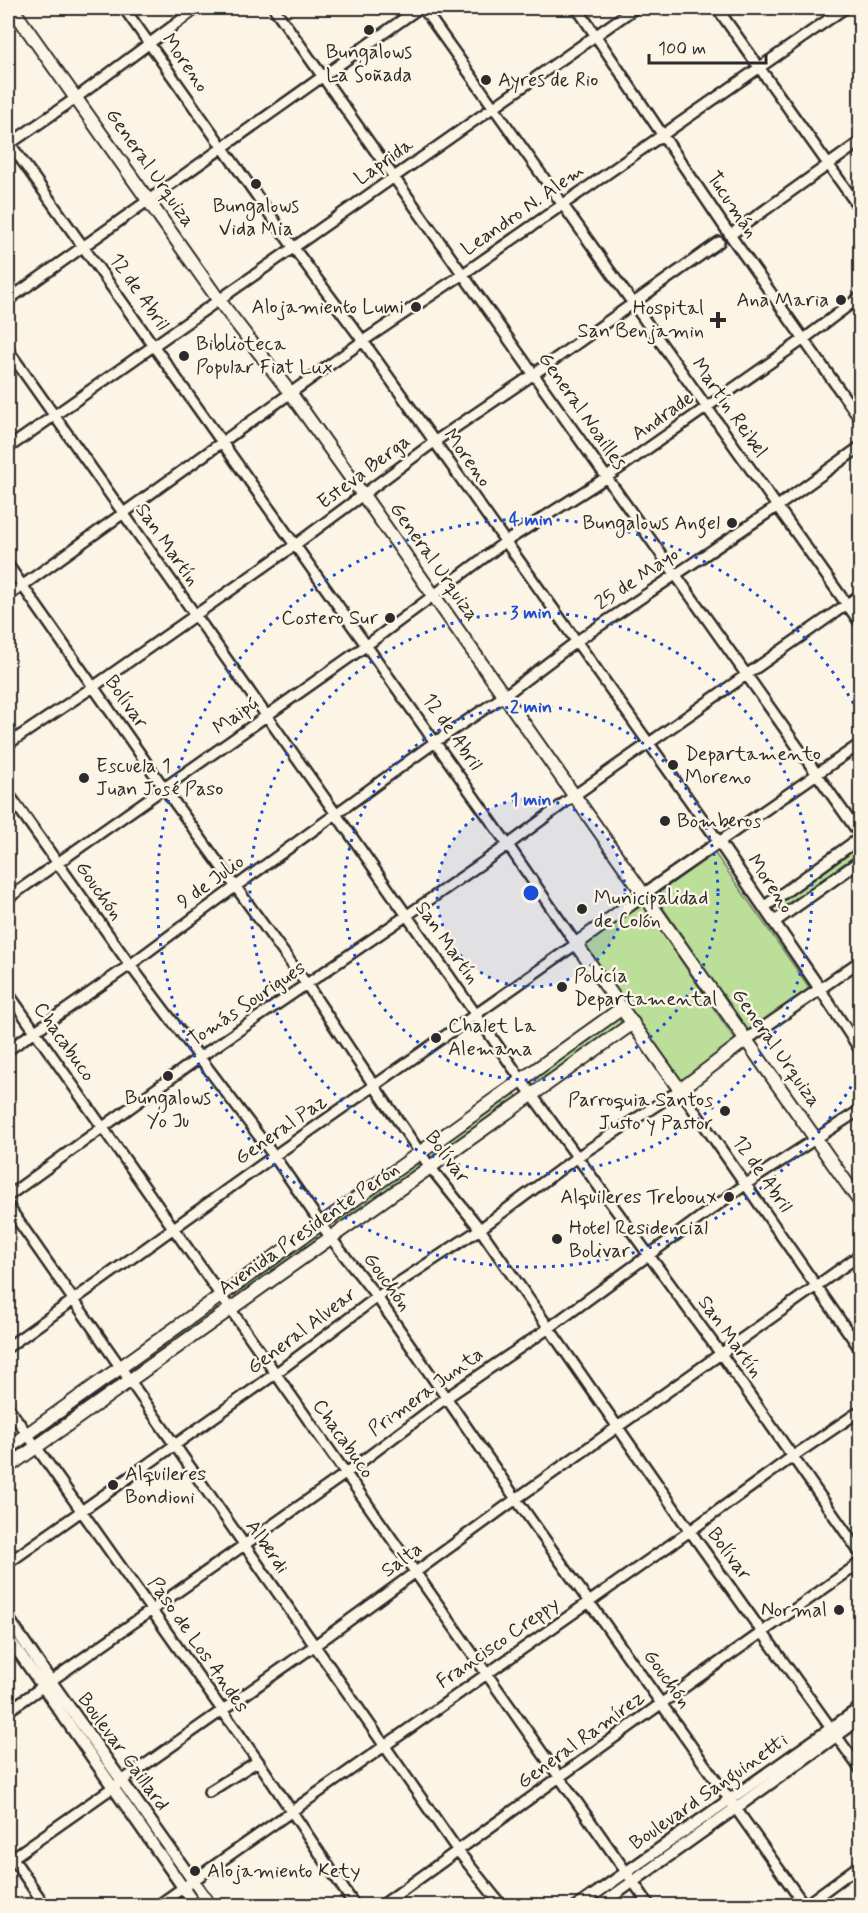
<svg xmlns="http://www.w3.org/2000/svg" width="868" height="1913" font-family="Mynerve,sans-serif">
  <rect width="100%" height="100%" fill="#fcf5e5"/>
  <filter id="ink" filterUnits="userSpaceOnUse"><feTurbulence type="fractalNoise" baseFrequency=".0167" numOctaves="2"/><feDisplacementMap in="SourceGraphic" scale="12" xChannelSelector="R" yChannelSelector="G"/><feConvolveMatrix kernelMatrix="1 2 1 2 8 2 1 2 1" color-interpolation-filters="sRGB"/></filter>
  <g filter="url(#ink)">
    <path fill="#bbde98" stroke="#738462" stroke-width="1.5" d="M858,848L860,852L779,910L776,906Z
      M714,852L811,990L749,1033L655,896Z
      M643,905L738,1044L682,1082L582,945Z
      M619,1019L621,1023L539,1081L537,1077Z
      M515,1094L518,1097L436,1155L433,1152Z
      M416,1163L419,1167L337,1225L334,1221Z
      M315,1235L318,1239L236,1297L234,1293Z
      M215,1306L217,1310L135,1368L133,1365Z
      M118,1375L120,1378L38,1436L36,1433Z"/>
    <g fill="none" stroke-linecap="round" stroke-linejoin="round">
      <defs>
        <path id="minor" d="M124,8L293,247L363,341L719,842L860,744
          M274,8L860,835
          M423,8L860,623
          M577,8L730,235L860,419
          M717,8L860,209
          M8,141L508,845L576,944L274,1156L8,1347
          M8,145L76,98L197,8
          M730,235L860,142
          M8,300L419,8
          M8,350L336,814L532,1095L721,1354L860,1553
          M8,448L635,8
          M8,565L164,788L307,985L375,1087L430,1167L480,1229L690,1531L860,1769
          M8,596L363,341L463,274L845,8
          M8,744L93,687L295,545L434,442L534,374L719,242
          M8,793L130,965L274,1156L330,1237L377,1297L516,1499L805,1906
          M8,898L367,645L505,542L607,477L804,339L860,297
          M860,961L820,989L860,1050
          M8,993L650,1906
          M8,1050L130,965L235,887L435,742L504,696L577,641L778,506L860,447
          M8,1196L200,1057L406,916L508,845L575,795L860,595
          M8,1206L458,1851L502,1906
          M8,1407L258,1761L355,1906
          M8,1563L275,1374L377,1297L480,1229L577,1157L680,1090L860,1349
          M8,1711L345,1474L446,1398L549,1328L746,1184L860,1110
          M209,1792L258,1761
          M8,1851L45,1906
          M8,1861L314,1646L516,1499L860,1255
          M157,1906L690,1531L792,1457L860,1411
          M381,1906L662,1703L860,1563
          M804,1906L860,1865"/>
        <path id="tertiary" d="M644,894L719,842L820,989L747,1039
          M764,907L860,838
          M774,922L860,861
          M8,1618L50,1680L211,1906
          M8,1637L196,1906
          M578,1906L860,1708
          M599,1906L860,1719"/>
        <path id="secondary" d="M12,8L218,299L291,394L363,495L860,1202
          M644,894L576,944L680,1090L747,1039
          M8,1448L622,1008
          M8,1467L633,1023"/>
      </defs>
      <use href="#minor" stroke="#2b2b2b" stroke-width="14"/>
      <use href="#tertiary" stroke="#2b2b2b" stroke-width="15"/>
      <use href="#secondary" stroke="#2b2b2b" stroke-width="16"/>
      <use href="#minor" stroke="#fcf5e5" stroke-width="9"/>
      <use href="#tertiary" stroke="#fcf5e5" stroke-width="10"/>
      <use href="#secondary" stroke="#fcf5e5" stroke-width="12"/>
    </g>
  </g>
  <circle cx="531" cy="893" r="94" fill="#1d4ed8" fill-opacity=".12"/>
  <g fill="none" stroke="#1d4ed8" stroke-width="3" stroke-dasharray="3 6">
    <circle cx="531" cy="893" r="94"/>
    <circle cx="531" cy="893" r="187"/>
    <circle cx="531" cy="893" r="281"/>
    <path d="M860 1071A374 374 0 1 1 860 715"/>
  </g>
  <g fill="#2b2b2b" stroke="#fcf5e5" stroke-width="2">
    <circle cx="369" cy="30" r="6"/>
    <circle cx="486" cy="80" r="6"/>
    <circle cx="256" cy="184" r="6"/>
    <circle cx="841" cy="300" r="6"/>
    <circle cx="416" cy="307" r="6"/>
    <path d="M715 311h6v6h6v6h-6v6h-6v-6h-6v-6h6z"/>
    <circle cx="184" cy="356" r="6"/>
    <circle cx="732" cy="523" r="6"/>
    <circle cx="390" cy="618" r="6"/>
    <circle cx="673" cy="765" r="6"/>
    <circle cx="84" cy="778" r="6"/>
    <circle cx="665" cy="821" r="6"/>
    <circle cx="582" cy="909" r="6"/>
    <circle cx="562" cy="987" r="6"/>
    <circle cx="436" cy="1038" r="6"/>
    <circle cx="168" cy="1076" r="6"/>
    <circle cx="725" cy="1111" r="6"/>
    <circle cx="729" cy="1197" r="6"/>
    <circle cx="557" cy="1239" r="6"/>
    <circle cx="113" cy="1485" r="6"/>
    <circle cx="839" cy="1610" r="6"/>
    <circle cx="195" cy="1871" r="6"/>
  </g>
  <g text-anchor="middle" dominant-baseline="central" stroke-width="5" stroke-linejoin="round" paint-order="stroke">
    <g font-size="20" fill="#2b2b2b" stroke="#fcf5e5" text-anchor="start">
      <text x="369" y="52" text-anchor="middle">Bungalows<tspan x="369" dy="23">La Soñada</tspan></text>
      <text x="498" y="80">Ayres de Rio</text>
      <text x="256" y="206" text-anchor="middle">Bungalows<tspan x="256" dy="23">Vida Mia</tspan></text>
      <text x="829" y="300" text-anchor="end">Ana Maria</text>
      <text x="404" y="307" text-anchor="end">Alojamiento Lumi</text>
      <text x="704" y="308" text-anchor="end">Hospital<tspan x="704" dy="23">San Benjamin</tspan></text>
      <text x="196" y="344">Biblioteca<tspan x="196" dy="23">Popular Fiat Lux</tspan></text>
      <text x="720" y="523" text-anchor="end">Bungalows Angel</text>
      <text x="378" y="618" text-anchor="end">Costero Sur</text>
      <text x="685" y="754">Departamento<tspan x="685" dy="23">Moreno</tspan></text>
      <text x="96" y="766">Escuela 1<tspan x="96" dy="23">Juan José Paso</tspan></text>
      <text x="677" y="821">Bomberos</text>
      <text x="594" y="898">Municipalidad<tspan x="594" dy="23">de Colón</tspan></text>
      <text x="574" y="976">Policía<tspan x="574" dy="23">Departamental</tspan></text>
      <text x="448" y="1026">Chalet La<tspan x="448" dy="23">Alemana</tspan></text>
      <text x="168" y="1098" text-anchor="middle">Bungalows<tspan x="168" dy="23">Yo Ju</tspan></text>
      <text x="713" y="1100" text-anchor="end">Parroquia Santos<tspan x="713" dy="23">Justo y Pastor</tspan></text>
      <text x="717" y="1197" text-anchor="end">Alquileres Treboux</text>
      <text x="569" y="1228">Hotel Residencial<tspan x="569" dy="23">Bolivar</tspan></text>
      <text x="125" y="1474">Alquileres<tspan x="125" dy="23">Bondioni</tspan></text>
      <text x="827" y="1610" text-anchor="end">Normal</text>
      <text x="207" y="1871">Alojamiento Kety</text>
    </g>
    <g font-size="20" fill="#2b2b2b" stroke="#fcf5e5">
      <text transform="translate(185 63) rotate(55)">Moreno</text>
      <text transform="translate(384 162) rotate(-35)">Laprida</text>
      <text transform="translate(150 168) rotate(55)">General Urquiza</text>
      <text transform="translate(732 205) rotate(56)">Tucumán</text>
      <text transform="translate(523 210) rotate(-35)">Leandro N. Alem</text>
      <text transform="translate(139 292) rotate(55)">12 de Abril</text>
      <text transform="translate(729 408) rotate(55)">Martín Reibel</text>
      <text transform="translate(582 411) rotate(55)">General Noailles</text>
      <text transform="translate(663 416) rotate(-35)">Andrade</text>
      <text transform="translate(467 458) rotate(54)">Moreno</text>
      <text transform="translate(364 472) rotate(-37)">Esteva Berga</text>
      <text transform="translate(167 545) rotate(55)">San Martín</text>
      <text transform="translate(434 562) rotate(55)">General Urquiza</text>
      <text transform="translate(637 579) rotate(-34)">25 de Mayo</text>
      <text transform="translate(126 702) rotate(55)">Bolívar</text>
      <text transform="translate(236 716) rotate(-35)">Maipú</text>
      <text transform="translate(452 732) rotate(55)">12 de Abril</text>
      <text transform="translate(211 882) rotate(-36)">9 de Julio</text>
      <text transform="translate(770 884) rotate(56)">Moreno</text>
      <text transform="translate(99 891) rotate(55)">Gouchón</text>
      <text transform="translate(447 943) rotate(55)">San Martín</text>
      <text transform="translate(247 1004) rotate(-34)">Tomás Sourigues</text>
      <text transform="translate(64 1042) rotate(55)">Chacabuco</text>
      <text transform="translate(776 1048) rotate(55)">General Urquiza</text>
      <text transform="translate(281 1130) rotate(-35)">General Paz</text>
      <text transform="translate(447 1157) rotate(53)">Bolívar</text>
      <text transform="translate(762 1174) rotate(55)">12 de Abril</text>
      <text transform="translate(309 1229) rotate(-35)">Avenida Presidente Perón</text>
      <text transform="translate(387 1282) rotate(54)">Gouchón</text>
      <text transform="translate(302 1331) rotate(-37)">General Alvear</text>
      <text transform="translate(730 1337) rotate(54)">San Martín</text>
      <text transform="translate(426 1392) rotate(-36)">Primera Junta</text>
      <text transform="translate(343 1439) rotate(55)">Chacabuco</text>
      <text transform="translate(267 1547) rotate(55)">Alberdi</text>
      <text transform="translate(729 1554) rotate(54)">Bolívar</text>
      <text transform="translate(402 1560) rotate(-36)">Salta</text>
      <text transform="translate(498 1643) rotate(-35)">Francisco Creppy</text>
      <text transform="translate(198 1645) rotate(55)">Paso de Los Andes</text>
      <text transform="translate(667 1679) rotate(54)">Gouchón</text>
      <text transform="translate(581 1740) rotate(-36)">General Ramírez</text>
      <text transform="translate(123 1752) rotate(54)">Boulevar Gaillard</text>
      <text transform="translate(709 1792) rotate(-35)">Boulevard Sanguinetti</text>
    </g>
  </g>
  <circle cx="531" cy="893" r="9" fill="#1d4ed8" stroke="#fcf5e5" stroke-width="3"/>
  <g font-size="18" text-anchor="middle" font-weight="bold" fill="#1d4ed8" stroke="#fcf5e5" stroke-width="5" stroke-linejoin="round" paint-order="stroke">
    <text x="531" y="525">4 min</text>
    <text x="531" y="618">3 min</text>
    <text x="531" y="712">2 min</text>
    <text x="531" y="805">1 min</text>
  </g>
  <rect width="868" height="1913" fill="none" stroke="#fcf5e5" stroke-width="30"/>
  <rect x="15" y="15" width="838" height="1883" fill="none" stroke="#2b2b2b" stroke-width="2" filter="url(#ink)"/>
  <path d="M649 54v9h117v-9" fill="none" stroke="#2b2b2b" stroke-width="3"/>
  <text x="658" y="54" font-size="18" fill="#2b2b2b" stroke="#fcf5e5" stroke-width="4.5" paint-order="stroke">100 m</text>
</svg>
